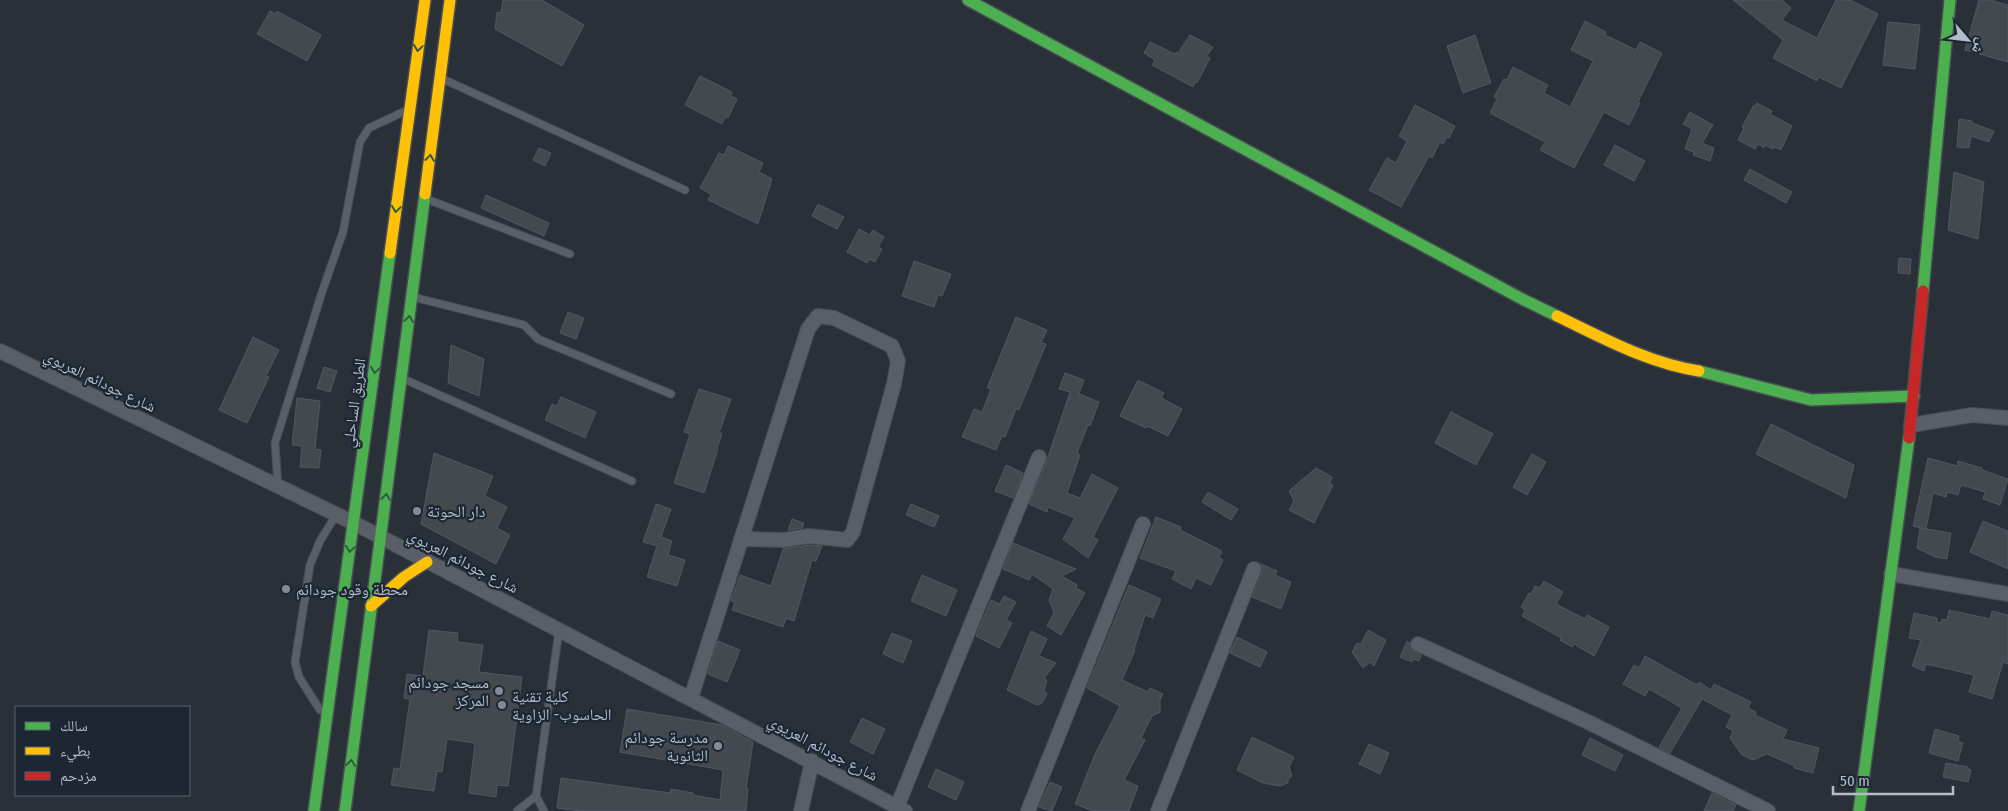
<svg xmlns="http://www.w3.org/2000/svg" width="2008" height="811" font-family="'Fira Sans Condensed','Noto Naskh Arabic',sans-serif">
  <rect width="100%" height="100%" fill="#2a3038"/>
  <path fill="#444950" stroke="#52575f" d="M503,0H542L584,25L562,66L495,29L497,12L501,13Z
    M1733,0H1782L1791,8L1782,20L1817,38L1836,0H1850L1878,14L1841,88L1819,77L1817,81L1773,58L1783,40Z
    M1979,0H1990L2008,5V62L1965,50Z
    M270,11L276,14L277,11L321,35L307,61L257,34Z
    M1585,21L1606,32L1605,35L1636,50L1640,42L1662,53L1638,102L1640,103L1629,125L1604,112L1574,168L1540,150L1545,142L1490,113L1497,99L1494,97L1504,79L1507,80L1513,67L1548,85L1544,93L1570,107L1593,61L1571,50Z
    M1888,22L1920,25L1915,69L1883,65Z
    M1190,35L1213,47L1207,56L1210,58L1197,83L1195,82L1193,87L1152,65L1155,60L1144,53L1150,42L1175,54L1176,52L1178,53Z
    M1475,35L1491,83L1463,93L1447,46Z
    M700,76L732,92L731,96L737,99L728,118L725,117L722,124L685,105Z
    M1757,103L1772,111L1770,114L1792,126L1781,150L1774,147L1773,149L1765,145L1764,148L1758,144L1755,149L1738,140L1744,128L1742,127L1754,105L1755,106Z
    M1415,105L1455,126L1449,138L1447,137L1443,144L1440,142L1432,158L1429,156L1401,207L1369,190L1387,158L1396,163L1407,141L1399,136Z
    M1690,112L1713,125L1702,143L1714,148L1710,161L1693,155L1694,152L1685,149L1692,129L1683,124Z
    M1959,119L1972,121V123L1994,131L1989,142L1971,136L1969,148L1957,147Z
    M1615,145L1645,161L1634,181L1604,165Z
    M728,146L763,163L759,172L772,179L758,224L708,200L711,194L700,188L719,153L724,155Z
    M539,148L551,153L545,166L533,160Z
    M1750,169L1792,192L1786,203L1744,180Z
    M1954,172L1984,182L1978,239L1948,230Z
    M486,195L549,223L544,236L481,208Z
    M818,204L844,217L837,229L812,216Z
    M859,229L870,235L873,230L884,237L878,247L882,249L875,262L869,259L867,263L847,252Z
    M1899,258L1911,259L1910,274L1898,273Z
    M914,261L951,274L942,296L938,295L934,307L902,296Z
    M568,312L584,318L576,339L560,333Z
    M1016,317L1047,330L1041,343L1046,344L1019,410L1016,409L1005,437L1002,436L996,450L962,437L974,409L982,412L991,389L987,388Z
    M253,337L279,350L266,376L269,377L247,423L219,410Z
    M451,345L484,359L479,396L448,383Z
    M324,367L337,371L330,392L317,388Z
    M1065,373L1084,380L1079,394L1099,402L1090,426L1088,425L1077,453L1080,455L1067,493L1080,498L1092,474L1118,488L1093,537L1098,540L1088,558L1063,539L1075,518L1048,507L1047,512L1029,504L1047,460L1070,392L1059,389Z
    M1138,380L1164,393L1161,398L1182,409L1168,436L1147,426L1146,428L1120,416Z
    M699,389L731,399L719,433H722L717,449H718L704,493L674,483L690,434L684,432Z
    M561,397L596,412L585,438L545,420L552,404L557,406Z
    M297,398L320,401L315,449L321,450L319,468L300,467L302,446L292,445Z
    M1451,412L1493,434L1476,465L1435,443Z
    M1771,424L1854,465L1846,498L1756,454Z
    M434,453L493,476L485,496L507,507L497,528L510,535L496,564L421,524Z
    M1532,454L1546,462L1527,495L1513,487Z
    M1928,458L1957,466L1958,461L1982,468V470L2008,479L2000,505L1983,499L1985,492L1961,485L1958,495L1947,492L1946,497L1933,493L1926,529L1913,526Z
    M1006,465L1023,473L1013,498L995,491Z
    M1316,468L1332,477L1330,483L1333,485L1314,523L1289,510L1294,501L1289,491Z
    M1208,492L1238,509L1231,520L1202,502Z
    M656,504L671,509L661,537L672,541L668,555L685,560L677,586L647,577L657,546L643,542Z
    M911,504L939,516L934,527L906,515Z
    M1156,517L1181,527L1180,530L1222,551L1219,558L1223,560L1211,585L1196,578L1191,589L1172,579L1176,571L1140,558Z
    M792,519L804,523L802,528L788,530Z
    M1983,521L2008,531V569L1970,552Z
    M1920,528L1951,533L1947,559L1935,557L1917,548Z
    M1013,543L1076,569L1062,576L1077,585L1076,588L1085,593L1061,635L1047,626L1054,613L1049,600L1053,589L1032,574L1029,580L1003,569Z
    M809,545L822,546L816,561L812,560L794,621L786,618L783,627L732,610L735,602L731,601L740,575L771,586L783,549Z
    M1261,564L1277,571L1275,575L1291,582L1281,609L1252,597L1262,572Z
    M922,575L957,590L946,616L911,601Z
    M1544,581L1563,592L1556,604L1585,619L1587,615L1609,627L1594,656L1574,644L1572,647L1560,640L1561,638L1522,616L1525,610L1521,607L1529,593L1531,594L1535,586L1540,588Z
    M1129,585L1161,599L1153,618L1145,615L1134,649L1135,650L1122,680L1148,692L1150,688L1163,694L1160,700V712L1152,716L1141,738L1145,740L1124,780L1138,786L1129,811H1093L1075,804L1095,754L1120,706L1087,688Z
    M1004,596L1016,602L1006,620L1012,623L999,648L976,636L991,600L1000,604Z
    M1949,610L1990,619L1992,611L2008,615V664L2003,662L1992,699L1969,692L1974,675L1926,664L1924,671L1912,666L1921,640L1909,638L1914,613L1937,618V622L1941,623L1942,619L1947,620Z
    M429,630L458,633L457,642L483,645L479,672L522,677L508,786L497,785L496,797L469,793L475,743L447,739L442,772L437,771L434,791L391,785L394,768L400,769L410,699L404,698L407,674L423,676Z
    M1368,630L1386,640L1374,666L1370,662L1363,668L1352,652L1357,643L1361,644Z
    M1031,631L1047,639L1039,656L1056,663L1044,678L1047,680L1044,691L1047,694L1042,703L1037,705L1007,690Z
    M892,633L912,641L903,663L883,654Z
    M1237,637L1267,652L1260,667L1230,653Z
    M718,641L740,650L727,682L708,674Z
    M1407,641L1410,643L1411,649L1421,655L1419,661L1413,659L1412,662L1400,657Z
    M1645,656L1697,685L1699,682L1711,690L1714,684L1751,702L1748,708L1756,712L1755,715L1787,730L1783,739L1819,748L1813,773L1794,768L1795,766L1767,754L1753,760L1742,755L1730,738L1733,731L1726,727L1732,715L1702,699L1670,753L1659,747L1682,708L1649,689L1645,696L1623,684L1634,665L1639,668Z
    M627,709L722,725L753,742L746,789H748L746,811H581L557,808L561,778L670,793L671,789L693,793V795L720,800L723,770L620,752Z
    M862,718L885,729L873,754L850,742Z
    M1935,729L1959,736L1958,741L1963,743L1958,761L1929,753Z
    M1252,737L1294,757L1289,767L1292,776L1288,779V783L1280,786L1263,783L1237,770Z
    M1590,738L1623,755L1615,771L1582,755Z
    M1369,744L1389,753L1380,774L1359,764Z
    M1946,763L1968,767V769L1971,770L1968,782L1943,777Z
    M936,769L964,782L956,800L928,787Z
    M1050,782L1062,787L1052,811L1039,807Z
    M1712,793L1736,805L1733,811H1704Z"/>
  <g fill="none" stroke-linecap="round" stroke-linejoin="round">
    <defs>
      <path id="lane" d="M445,80L685,190
        M429,200L570,254
        M417,298L524,325L538,339L671,394
        M406,380L632,481
        M278,487L275,443L322,292L343,232L360,142L369,128L403,112
        M320,710L299,677L295,662L310,565L320,541L336,515
        M517,811L536,796
        M544,811L536,796L559,630"/>
      <path id="street" d="M0,351L354,523L905,811
        M1911,425L1972,415L2008,418
        M1891,574L2008,594
        M1418,644L1588,722L1768,811
        M691,698L808,329L818,316L834,318L892,346L898,361L894,384L853,532L847,540L809,536L784,540L741,539
        M897,807L1039,457
        M801,811L812,761
        M1028,811L1143,524
        M1158,811L1254,569"/>
      <path id="fast" d="M968,0L1522,299L1557,316
        M1923,291L1950,0
        M1699,371L1811,400L1914,396
        M314,811L390,253
        M345,811L425,194
        M1859,811L1909,438"/>
      <path id="slow" d="M425,194L450,0
        M390,253L425,0
        M1557,316C1603,338 1648,363 1699,371
        M371,606L404,577L427,562"/>
      <path id="jam" d="M1909,438L1923,291"/>
    </defs>
    <use href="#lane" stroke="#484c53" stroke-width="9"/>
    <use href="#street" stroke="#484c53" stroke-width="16"/>
    <use href="#fast" stroke="#484c53" stroke-width="14"/>
    <use href="#slow" stroke="#484c53" stroke-width="14"/>
    <use href="#jam" stroke="#484c53" stroke-width="14"/>
    <use href="#lane" stroke="#5a5e66" stroke-width="7"/>
    <use href="#street" stroke="#5a5e66" stroke-width="14"/>
    <use href="#fast" stroke="#4caf50" stroke-width="11"/>
    <use href="#slow" stroke="#ffc107" stroke-width="11"/>
    <use href="#jam" stroke="#c62828" stroke-width="11"/>
  </g>
  <defs><path id="oneway-chevron" d="M-2-3.5L2.5 0L-2 3.5" fill="none" stroke-width="1.6" stroke-linecap="round" stroke-linejoin="round" transform="scale(1.25)"/></defs>
  <g stroke="#305d3f">
    <use href="#oneway-chevron" transform="translate(418 48) rotate(98)"/>
    <use href="#oneway-chevron" transform="translate(430 158) rotate(-83)"/>
    <use href="#oneway-chevron" transform="translate(396 209) rotate(98)"/>
    <use href="#oneway-chevron" transform="translate(409 319) rotate(-83)"/>
    <use href="#oneway-chevron" transform="translate(375 370) rotate(98)"/>
    <use href="#oneway-chevron" transform="translate(386 497) rotate(-83)"/>
    <use href="#oneway-chevron" transform="translate(350 549) rotate(98)"/>
    <use href="#oneway-chevron" transform="translate(351 763) rotate(-83)"/>
  </g>
  <g fill="#848b96" stroke="#1d2633" stroke-width="2">
    <circle cx="417" cy="511" r="5"/>
    <circle cx="286" cy="589" r="5"/>
    <circle cx="499" cy="691" r="5"/>
    <circle cx="502" cy="705" r="5"/>
    <circle cx="718" cy="746" r="5"/>
  </g>
  <g text-anchor="middle" dominant-baseline="central" stroke-width="4.5" stroke-linejoin="round" paint-order="stroke">
    <g font-size="16" fill="#b4bcc9" stroke="#1d2633">
      <text transform="translate(100 381) rotate(26)">شارع جودائم العريوي</text>
      <text transform="translate(354 403) rotate(-82)">الطريق الساحلي</text>
      <text transform="translate(463 561) rotate(27)">شارع جودائم العريوي</text>
      <text transform="translate(823 748) rotate(28)">شارع جودائم العريوي</text>
    </g>
    <g font-size="16" fill="#b4bcc9" stroke="#1d2633" text-anchor="start">
      <text x="427" y="511">دار الحوتة</text>
      <text x="296" y="589">محطة وقود جودائم</text>
      <text x="489" y="682" text-anchor="end">مسجد جودائم<tspan x="489" dy="18">المركز</tspan></text>
      <text x="512" y="696">كلية تقنية<tspan x="512" dy="18">الحاسوب- الزاوية</tspan></text>
      <text x="708" y="737" text-anchor="end">مدرسة جودائم<tspan x="708" dy="18">الثانوية</tspan></text>
    </g>
  </g>
  <rect x="15" y="706" width="175" height="90" fill="#1d2633" stroke="#59626f"/>
  <rect x="25" y="722" width="25" height="8" fill="#4caf50" stroke="#59626f"/>
  <text x="60" y="731" font-size="15" fill="#b4bcc9">سالك</text>
  <rect x="25" y="747" width="25" height="8" fill="#ffc107" stroke="#59626f"/>
  <text x="60" y="756" font-size="15" fill="#b4bcc9">بطيء</text>
  <rect x="25" y="772" width="25" height="8" fill="#c62828" stroke="#59626f"/>
  <text x="60" y="781" font-size="15" fill="#b4bcc9">مزدحم</text>
  <g transform="translate(1968 40) rotate(118)" stroke="#1d2633" stroke-width="4" paint-order="stroke">
  <path d="M0-4L9 19L0 12L-9 19Z" fill="#b4bcc9"/>
  <text y="-8" font-size="14" font-weight="bold" text-anchor="middle" fill="#b4bcc9">ش</text>
  </g>
  <path d="M1833 786v8h120v-8" fill="none" stroke="#b4bcc9" stroke-width="2.5"/>
  <text x="1840" y="786" font-size="15" fill="#b4bcc9" stroke="#1d2633" stroke-width="4" paint-order="stroke">50 m</text>
</svg>
